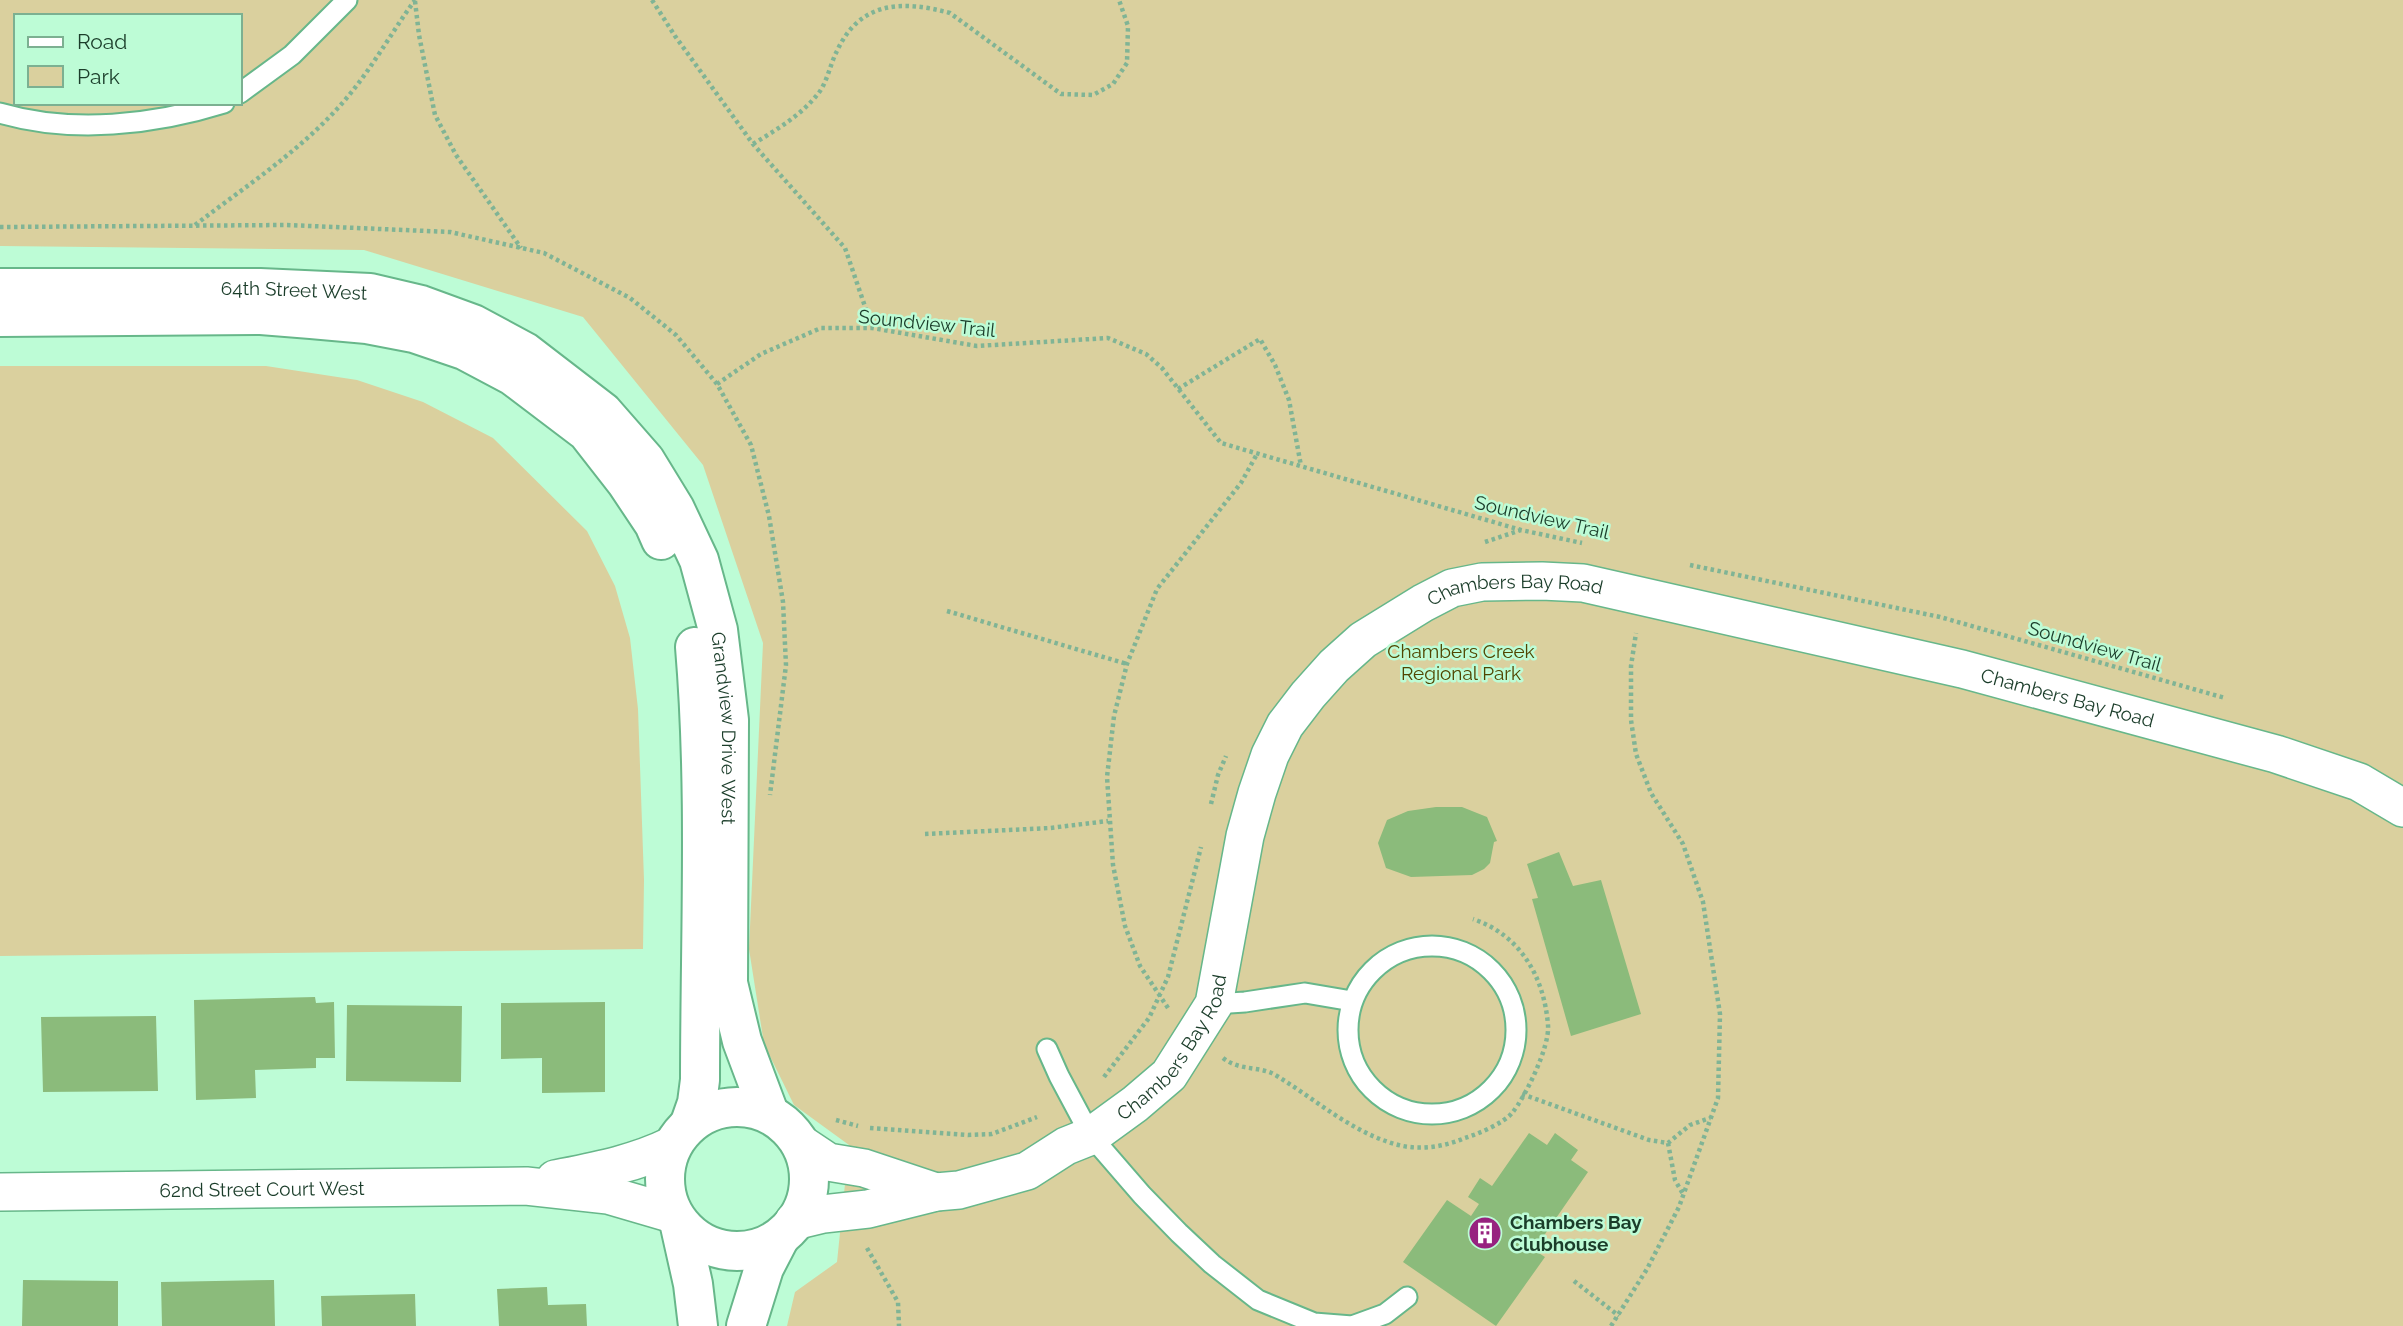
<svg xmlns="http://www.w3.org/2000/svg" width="2403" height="1326" font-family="Raleway,sans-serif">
  <rect width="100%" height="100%" fill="#bdfcd6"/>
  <path fill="#dad09e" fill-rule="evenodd" d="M0,0H2403V1326H787L795,1292L837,1262L849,1145L794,1105L764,1044L749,949L763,643L703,465L583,317L364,250L0,246ZM16,16H240V103H16Z
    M0,366H266L357,380L423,402L493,438L587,531L615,586L630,638L638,709L644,880L643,949L0,956Z"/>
  <path fill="#8bbb7b" d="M1436,807H1462L1487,817L1497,841L1494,842L1490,863L1484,869L1472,875L1411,877L1386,868L1378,843L1387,820L1408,811Z
    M1559,852L1573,886L1601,880L1641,1014L1571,1036L1532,899L1538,898L1527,864Z
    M315,997L316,1003L334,1002L335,1058H316V1068L255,1070L256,1098L196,1100L194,1000Z
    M605,1002V1092L542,1093V1058L501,1059V1003Z
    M347,1005L462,1006L461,1082L346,1081Z
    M156,1016L158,1091L43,1092L41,1017Z
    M1529,1133L1547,1145L1555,1133L1578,1150L1571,1160L1588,1172L1534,1250L1545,1257L1496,1326L1403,1262L1447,1200L1471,1216L1479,1204L1468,1197L1480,1178L1492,1186Z
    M23,1280L118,1281V1326H22Z
    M274,1280L275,1326H162L161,1282Z
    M547,1287L548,1305L586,1304L587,1326H499L497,1289Z
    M415,1294L416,1326H322L321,1296Z"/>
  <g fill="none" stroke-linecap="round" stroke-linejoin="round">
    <defs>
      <path id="lane" d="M240,93L292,55L347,0
        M0,113C72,134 154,125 224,103
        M1348 1030a84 84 0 1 1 168 0a84 84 0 1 1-168 0Z
        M1214,1004L1245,1002L1305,993L1352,1001
        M1047,1049L1059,1076L1091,1136L1142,1195L1179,1233L1212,1264L1258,1300L1314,1323L1352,1326L1385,1314L1407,1297"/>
      <g id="street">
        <path d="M801,1144L828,1162L864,1168L936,1192"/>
        <path d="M555,1179C595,1171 634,1164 671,1146"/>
        <path id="s1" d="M0,1192L526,1186L608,1195L673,1214"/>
        <path id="s2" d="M794,1221L823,1214L868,1209L936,1192L959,1190L1027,1171L1066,1146L1091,1136L1135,1104L1169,1075L1214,1004L1245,836L1257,793L1270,755L1285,725L1308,695L1334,666L1363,640L1423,603L1452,588L1482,582L1542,581L1583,583L1962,669L2276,754L2359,782L2403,808"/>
      </g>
      <g id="secondary">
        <path id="s3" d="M0,288H260L370,293L421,305L473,324L525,352L603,412L645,460L675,509L699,560L718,630L729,720L728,983L742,1041L769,1113"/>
        <path d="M0,317L261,315L311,319L367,324L414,333L464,350L513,376L587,432L626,482L654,524L661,540"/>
        <circle cx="737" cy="1179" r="72"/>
        <path d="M690,1123L697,1103L700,1080C700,936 707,791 695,647"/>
        <path d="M680,1226L693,1284L698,1326"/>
        <path d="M746,1326L764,1268L779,1239"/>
      </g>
    </defs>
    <use href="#lane" stroke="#67b78a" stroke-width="23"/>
    <use href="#street" stroke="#67b78a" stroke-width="40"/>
    <use href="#secondary" stroke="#67b78a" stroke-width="42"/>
    <path stroke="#80b495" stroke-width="4.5" stroke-dasharray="3.5 3.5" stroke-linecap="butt" d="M652,0L675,36L753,144L845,248L872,327
      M415,1L419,35L435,115L456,155L521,248
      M753,144C776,130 800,116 817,95C827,84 830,64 837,51C860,1 902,0 950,13L1061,94L1093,95L1113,84L1127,63L1128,26L1119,0
      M195,225C250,183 311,144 354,89C376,61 394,29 415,0
      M0,227L287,225L450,232L544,253L630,298L676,335L717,384L751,445L769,516L783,602L786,665L770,795
      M717,384L761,354L821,328H872L977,346L1108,338L1146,354L1162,368L1221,443L1521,530L1582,543
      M1178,389L1260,339L1275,365L1289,400L1301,466
      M1485,542L1521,530
      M1690,565L1940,617L2225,698
      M947,611L1127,664
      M1211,804L1218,775L1226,756
      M925,834L1050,828L1108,821
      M1168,1008L1140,966L1125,926L1113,865L1107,777L1114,716L1127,664L1157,589L1241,483L1257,454
      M1223,1058C1241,1072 1260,1065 1277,1076C1318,1101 1356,1136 1403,1146C1424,1150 1446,1146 1465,1138C1478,1134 1504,1123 1512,1113C1526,1096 1550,1046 1548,1025C1544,976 1520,935 1473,919
      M1104,1077L1149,1018L1168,977L1201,847
      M1522,1094L1649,1140L1668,1143L1690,1125L1710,1118
      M836,1120L858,1126
      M870,1128L968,1135L992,1134L1037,1117
      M1668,1143L1675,1180L1683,1194
      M867,1248L898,1302L899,1326
      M1574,1281L1619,1316
      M1611,1326L1647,1269L1679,1207L1718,1098L1720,1014L1703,902L1683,844L1651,793L1636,754L1631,720V666L1636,633"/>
    <use href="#lane" stroke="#fff" stroke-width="19"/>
    <use href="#street" stroke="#fff" stroke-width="37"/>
    <use href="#secondary" stroke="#fff" stroke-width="38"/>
  </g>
  <defs>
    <symbol id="building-disc" viewBox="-11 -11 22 22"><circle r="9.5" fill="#97227f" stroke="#bdfcd6"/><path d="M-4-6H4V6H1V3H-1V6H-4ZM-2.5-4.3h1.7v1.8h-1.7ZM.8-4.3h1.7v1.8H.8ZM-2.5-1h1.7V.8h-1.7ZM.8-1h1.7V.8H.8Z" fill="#fff"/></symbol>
  </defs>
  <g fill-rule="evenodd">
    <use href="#building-disc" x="1466" y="1214" width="38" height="38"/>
  </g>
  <g text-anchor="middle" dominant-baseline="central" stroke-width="5" stroke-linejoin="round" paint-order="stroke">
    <g font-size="19" fill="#1b3d2a" stroke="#bdfcd6">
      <text stroke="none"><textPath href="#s3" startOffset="294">64th Street West</textPath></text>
      <text transform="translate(927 323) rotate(6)">Soundview Trail</text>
      <text transform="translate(1542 517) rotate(13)">Soundview Trail</text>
      <text stroke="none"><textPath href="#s2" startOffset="1066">Chambers Bay Road</textPath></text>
      <text transform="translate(2095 646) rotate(16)">Soundview Trail</text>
      <text stroke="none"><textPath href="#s2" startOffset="1633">Chambers Bay Road</textPath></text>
      <text stroke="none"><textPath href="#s3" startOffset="984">Grandview Drive West</textPath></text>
      <text stroke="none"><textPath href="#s2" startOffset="436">Chambers Bay Road</textPath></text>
      <text stroke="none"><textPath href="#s1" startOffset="262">62nd Street Court West</textPath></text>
    </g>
    <g font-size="19" fill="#514500" stroke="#bdfcd6">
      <text x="1461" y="651">Chambers Creek<tspan x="1461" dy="22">Regional Park</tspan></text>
    </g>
    <g font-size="19" font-weight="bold" fill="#1b3d2a" stroke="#bdfcd6" text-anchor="start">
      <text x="1510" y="1222">Chambers Bay<tspan x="1510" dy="22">Clubhouse</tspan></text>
    </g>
  </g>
  <rect x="14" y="14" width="228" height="91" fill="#bdfcd6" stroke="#7cb091" stroke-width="2"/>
  <rect x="28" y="37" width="35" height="10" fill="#ffffff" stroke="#7cb091" stroke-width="2"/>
  <text x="77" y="49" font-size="21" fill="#1b3d2a">Road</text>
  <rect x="28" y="66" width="35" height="21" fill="#dad09e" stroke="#7cb091" stroke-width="2"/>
  <text x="77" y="84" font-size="21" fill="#1b3d2a">Park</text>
</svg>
